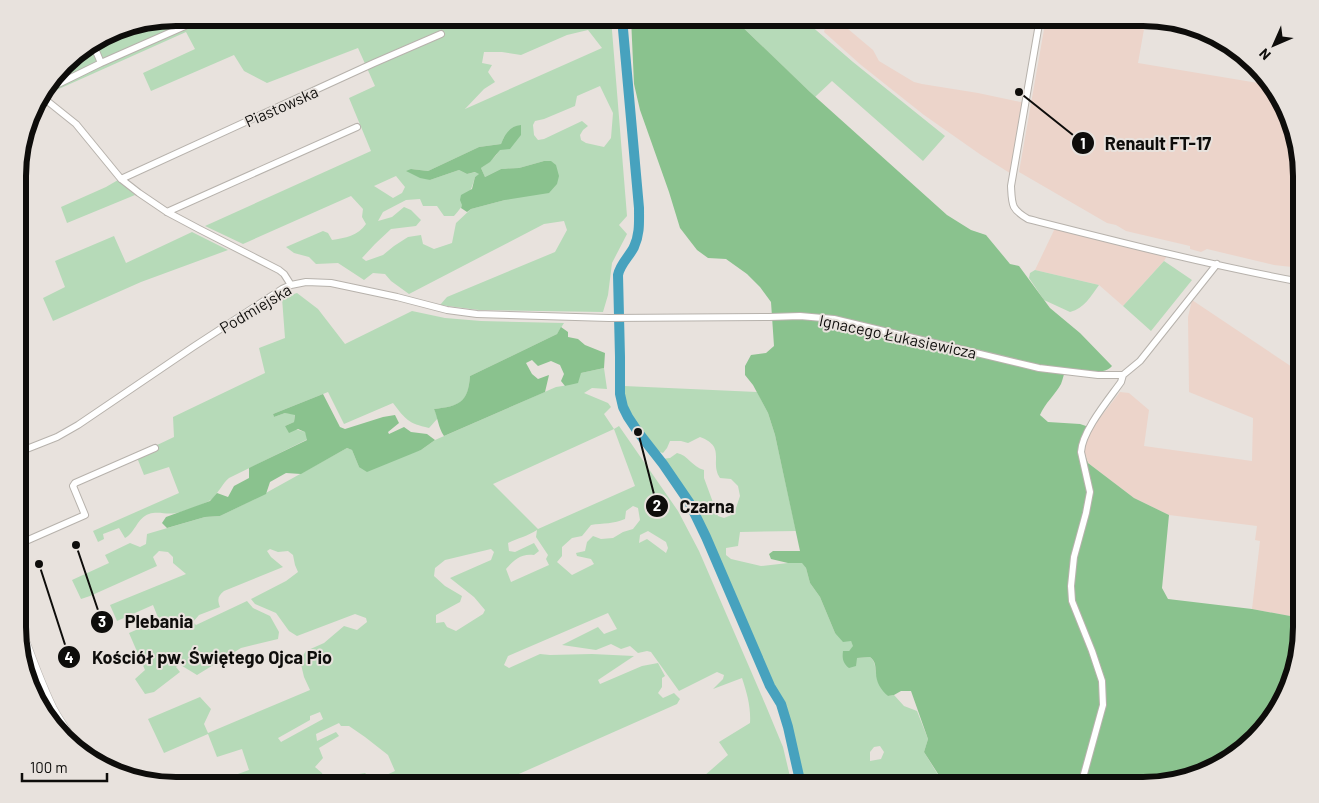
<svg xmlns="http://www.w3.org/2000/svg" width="1319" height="803" font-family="Barlow,sans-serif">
  <rect width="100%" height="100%" fill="#e8e2dd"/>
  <path fill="#ecd4ca" d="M828,18H835L873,50L879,61L914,82L922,84L978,93L1025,103L1013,175L981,155L924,115L861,65L824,32Z
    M1046,18H1146L1138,63L1270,85L1280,97L1301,166V268L1274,265L1207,249L1201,252L1190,249V246L1126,231L1116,225L1107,223L1019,172Z
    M1056,226L1168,254L1164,261L1123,306L1099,285L1035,270Z
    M1192,300L1301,373V618L1252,609L1260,541L1255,540L1257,526L1169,515L1134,498L1088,463L1083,450L1084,444L1092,428L1120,392L1129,393L1149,410L1144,446L1252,461L1253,418L1189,392L1188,317Z"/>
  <path fill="#b6dab8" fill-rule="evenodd" d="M176,18H611L627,216L619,225L627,234L612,263L608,295L603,312L479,310L440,305L447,297L555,252L567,230L564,221L544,224L409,294L391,281L385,274L373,273L364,280L338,263L316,264L309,257L294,253L286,247L323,231L328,233L332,240C345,238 358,236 366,224L362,217L363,209L351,196L243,244L205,226L371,151L349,98L375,86L358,48L267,83L244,71L234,55L151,91L143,73L195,49L186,32L52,92L49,86L71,57L116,29ZM588,30L602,48L465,109L484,89L495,82L488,72L492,65L482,63L484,52H502L521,55L567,35ZM600,86L613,113L611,138L604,147L586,143L581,140L580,135L583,130L588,126L582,121L544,139L538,140L534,135L533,125L535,121L544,119L575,106L577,96ZM505,135C500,152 496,158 481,168L485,177L501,169L519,168L544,161L505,200L471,209L456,223L452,243L434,249L423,244L421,235L408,237L394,246L383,255L366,261L362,258L375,244L391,229L416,226L421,220L411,210L404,207L392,217L378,221L383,212L406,200L420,199L423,206H437L444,216H454C464,205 471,192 475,177L480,174L476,172L467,174L459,170L430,180L411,169L428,171L479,147L501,144ZM396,176L405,187L402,193L393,198L374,186Z
    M733,18H802L853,62L945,136L923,161L832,81L815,97Z
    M118,180L135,195L67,223L61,207L106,187Z
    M192,232L228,250L141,282L53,321L43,298L65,287L55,261L114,236L126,263Z
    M1164,261L1192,280L1151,331L1123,306Z
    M1035,270L1099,285C1090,297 1085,308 1070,312L1044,300L1029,278L1030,273Z
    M297,293L318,309L345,344L412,311L445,318L481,321L564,323L557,334L470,376C468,403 460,406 434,409L438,418L429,428C408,423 406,420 393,403L344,424L328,392L273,414L274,417L285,413L295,414L294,422L285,426L305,432L308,439L229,478C222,484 219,492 212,499C208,503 182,512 176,513C167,515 158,511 149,514C137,518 135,533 125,538L119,528L103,534L104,539L98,542L93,531L179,493L169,467L144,475L136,455L174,437L173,417L265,373L259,348L285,338L282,298Z
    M604,368L607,389L592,388L584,393L608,403L611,407L604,414L614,429L619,426L678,511L699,551L766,706L783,747L792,785H709L704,776L728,755L719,742L750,723C751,707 747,693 742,678L713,689L723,679L724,675L717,672L679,691L651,652L647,651L638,653L630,646L621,649L611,644L596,650L562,645L598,627L604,634L617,629L608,613L508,656L504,665L509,668L540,654L550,655L592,654L634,656L598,680L600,684L642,666L658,663L665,676L662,678V687L658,693L663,698L674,693L680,699L677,704L494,785H342L347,776L365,773L373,781L395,771L388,755L365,737L349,726H341L339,723L316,734L317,741L336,732L339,736L319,748L323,758L315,767L322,773L326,785H273H274C266,779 261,780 253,785H207L249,770L242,749L217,757L208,734L164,753L148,719L200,697L211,709L204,724L208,733L310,690L304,677L300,660L306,651L324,643L344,626L357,630L367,622L366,618L355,614L297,636L289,631L276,613L255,604L251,599L286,581L298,572L295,565L293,555L288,551L278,552L270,549L267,551L271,557L283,567L224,591C218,596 217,599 220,607L199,615L193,622L196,625L247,601L253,608L270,616L279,632L278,639L241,648L197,675L179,664L176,667L180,672L154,692L145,694L135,679L145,670L129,633L159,620L153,605L117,621L110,605L186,574L173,563V557L168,552L159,551L153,557L157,566L90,596L81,599L72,580L109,563L105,555L130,543L140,547L146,544L147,534L205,517L220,516L255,499L347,448L352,450L359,467L421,450L435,440L556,387L569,385L581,373ZM614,429L635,486L538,529L493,484ZM633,506L638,508L640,520L633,529L623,532L613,538L601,539L593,536L587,542L585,551L576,553L577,556L591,559L594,564L572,575L557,562L562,556V547L572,538L582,536L591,525C603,523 614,524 625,519L626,511ZM537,530L536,537L548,555L546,559L549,565L511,582L506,569C514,560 521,553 534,555L539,551L534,543L515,552L509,551L508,543C518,538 528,536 537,530ZM648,531L666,542L668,548L666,553L647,539L639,543L640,535ZM491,549L494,552L491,560L450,578L474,597L485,610L483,614L456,631L447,627L444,622L436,623V615L460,602L462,596L445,586L434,576L435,568L445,560ZM320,712L323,719L281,742L278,738L310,720V716Z
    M624,386L757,392L768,413L775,435L796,531L740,532L738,546L726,548V555L731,559L761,566L788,563L802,562L806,568L810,583L820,597L835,633L851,641L854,646L849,651L857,658L870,657C877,663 874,669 877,676C880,683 884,689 888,696L894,695L904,706L917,711L928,739L924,752L940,778L910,781V785H850L851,783L842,782L839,785H805L799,760L782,703L772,684L693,504L687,494L662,459L670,458L677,453C688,455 692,467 704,470V478L718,516L724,518L734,514L740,496L738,486L731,479L720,478C709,462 727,447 700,437L688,443L681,441H670L667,448L663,453L657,451L632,419L625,404ZM880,746L884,752L881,759L870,761V752L874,747Z"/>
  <path fill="#8ac28e" d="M631,18H733L810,92L947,215L971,230L986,235L1010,264L1019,266L1050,308L1080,333L1112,366C1103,377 1079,369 1066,368C1064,373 1063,379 1061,384C1055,395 1045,403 1040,415L1048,422L1080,424L1092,428L1084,444L1083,450L1088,463L1134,498L1169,515L1162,588L1168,599L1252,609L1301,618V637L1275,715L1222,764L1153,785H910L909,781L940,777L924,752L928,739L911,691H901L894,695L888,696C881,690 876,682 876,673C875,665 876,662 870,657L857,658L856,666L849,668C843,663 842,659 843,651H849L853,646L851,641L843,642L835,633L820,597L810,583L806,568L802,563H788L771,559L769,554L773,551H800L775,435L768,413L753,385L745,375V366L751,355L766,353L774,346L771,302L760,287L747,274L726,259L708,258L697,250L680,228L669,192L640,110L634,84Z
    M521,125V135L510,149L500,150L490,162L481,168L485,177L501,169L519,168L544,161H551L556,165L559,176L557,184L549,193L505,200L471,209L467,212L461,208L462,205L460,200L461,195L472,189L475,177L479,174L475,172L467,174L459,170L430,180L420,178L406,171L411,169L428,171L479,147L501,144C505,134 510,126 521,125Z
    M561,327L568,332V337L578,339L585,345L605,353L604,368L581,373L578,383L565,386L561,381L564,374L560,365L551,361L538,366L532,360L526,363L532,374L538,379L549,375L545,392L444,436C438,427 438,418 434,409C459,406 468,403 470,376L557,334Z
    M323,394L340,427L345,429L383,417L395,415L399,423L388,432L389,434L404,427L411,432L427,434L435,440L421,450L367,472L359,467L352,450L347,448L301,474L286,473L270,482L266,494L220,516L205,517L167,528L162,523L166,517L210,501L217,493L228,497L234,486L249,478V468L307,440L305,432L298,429L289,433L285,426L294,422L295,415L285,413L274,417L273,414Z"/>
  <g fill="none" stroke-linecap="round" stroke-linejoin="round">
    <path stroke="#47a2be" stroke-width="10" d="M622,18L639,208C639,222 640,234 634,247C629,257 620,264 618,275L620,357V394L623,407L628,417L638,432L663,464L689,502L706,537L770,686L781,704L788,727L801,785"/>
    <defs>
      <path id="street" d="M1040,18L1011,186C1012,205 1011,209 1028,219C1119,242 1209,265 1301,282
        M93,44L101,63
        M46,90L101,63L185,26
        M41,96L76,124L121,179L139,193L167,212L199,229L279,270L284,274L291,285
        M121,179L374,63L441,34
        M167,212L357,127
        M19,452L57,437L78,425L193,347L282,289L291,285L306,282L331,283L397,297L447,310L477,314L609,318L769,317L800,316L834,319L1039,368L1098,375H1123L1140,361L1217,264
        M19,544L85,515L73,486L75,483L155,448
        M1081,785L1103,705L1102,681L1092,651L1072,601L1071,586L1074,557L1086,513L1090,492L1081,452C1082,431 1109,399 1121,382L1123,375"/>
      <path id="secondary" d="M19,625C29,653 39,681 52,708C60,723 70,736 79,750"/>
    </defs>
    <use href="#street" stroke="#b7b2ac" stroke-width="8"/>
    <use href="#secondary" stroke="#b7b2ac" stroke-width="10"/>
    <use href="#street" stroke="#fff" stroke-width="6"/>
    <use href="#secondary" stroke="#fff" stroke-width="9"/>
  </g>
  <g text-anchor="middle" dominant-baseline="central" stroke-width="4" stroke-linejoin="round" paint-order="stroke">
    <g font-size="16" fill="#0e0d0b" stroke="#e8e2dd">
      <text transform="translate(281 106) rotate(-24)">Piastowska</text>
      <text transform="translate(255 308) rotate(-31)">Podmiejska</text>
      <text transform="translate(898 336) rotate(12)">Ignacego Łukasiewicza</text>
    </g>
  </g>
  <path d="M0 0H1319V803H0ZM176 26H1143A150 150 0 0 1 1293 176V627A150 150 0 0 1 1143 777H176A150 150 0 0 1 26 627V176A150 150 0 0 1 176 26Z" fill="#e8e2dd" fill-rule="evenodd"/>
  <path fill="none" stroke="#0e0d0b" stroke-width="6" d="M176 26H1143A150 150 0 0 1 1293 176V627A150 150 0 0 1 1143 777H176A150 150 0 0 1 26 627V176A150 150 0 0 1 176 26Z"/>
  <path fill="none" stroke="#0e0d0b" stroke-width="2" d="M1019 92L1083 143M638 432L657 506M76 545L102 622M39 564L69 657"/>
  <g fill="#0e0d0b" stroke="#e8e2dd" stroke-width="2">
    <circle cx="1019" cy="92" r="5"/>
    <circle cx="638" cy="432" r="5"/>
    <circle cx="76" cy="545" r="5"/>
    <circle cx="39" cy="564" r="5"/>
    <circle cx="1083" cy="143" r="12"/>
    <circle cx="657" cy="506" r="12"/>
    <circle cx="102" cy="622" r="12"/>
    <circle cx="69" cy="657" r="12"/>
  </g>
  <g font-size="15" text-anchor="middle" font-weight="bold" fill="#fff">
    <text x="1083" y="149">1</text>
    <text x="657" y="511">2</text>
    <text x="102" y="627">3</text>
    <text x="69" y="663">4</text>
  </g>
  <g font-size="18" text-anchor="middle" font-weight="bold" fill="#0e0d0b" stroke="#e8e2dd" stroke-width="4" stroke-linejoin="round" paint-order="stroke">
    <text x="1158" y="150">Renault FT-17</text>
    <text x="707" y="513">Czarna</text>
    <text x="159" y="628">Plebania</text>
    <text x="212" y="664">Kościół pw. Świętego Ojca Pio</text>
  </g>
  <g transform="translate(1274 45) rotate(225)" stroke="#e8e2dd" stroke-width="4" paint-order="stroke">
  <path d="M0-4L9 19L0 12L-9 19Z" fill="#0e0d0b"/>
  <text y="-8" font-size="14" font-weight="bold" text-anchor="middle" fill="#0e0d0b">N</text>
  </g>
  <path d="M22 773v8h85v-8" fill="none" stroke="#0e0d0b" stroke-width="2.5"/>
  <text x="30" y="773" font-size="15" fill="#0e0d0b" stroke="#e8e2dd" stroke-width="4" paint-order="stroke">100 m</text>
</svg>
